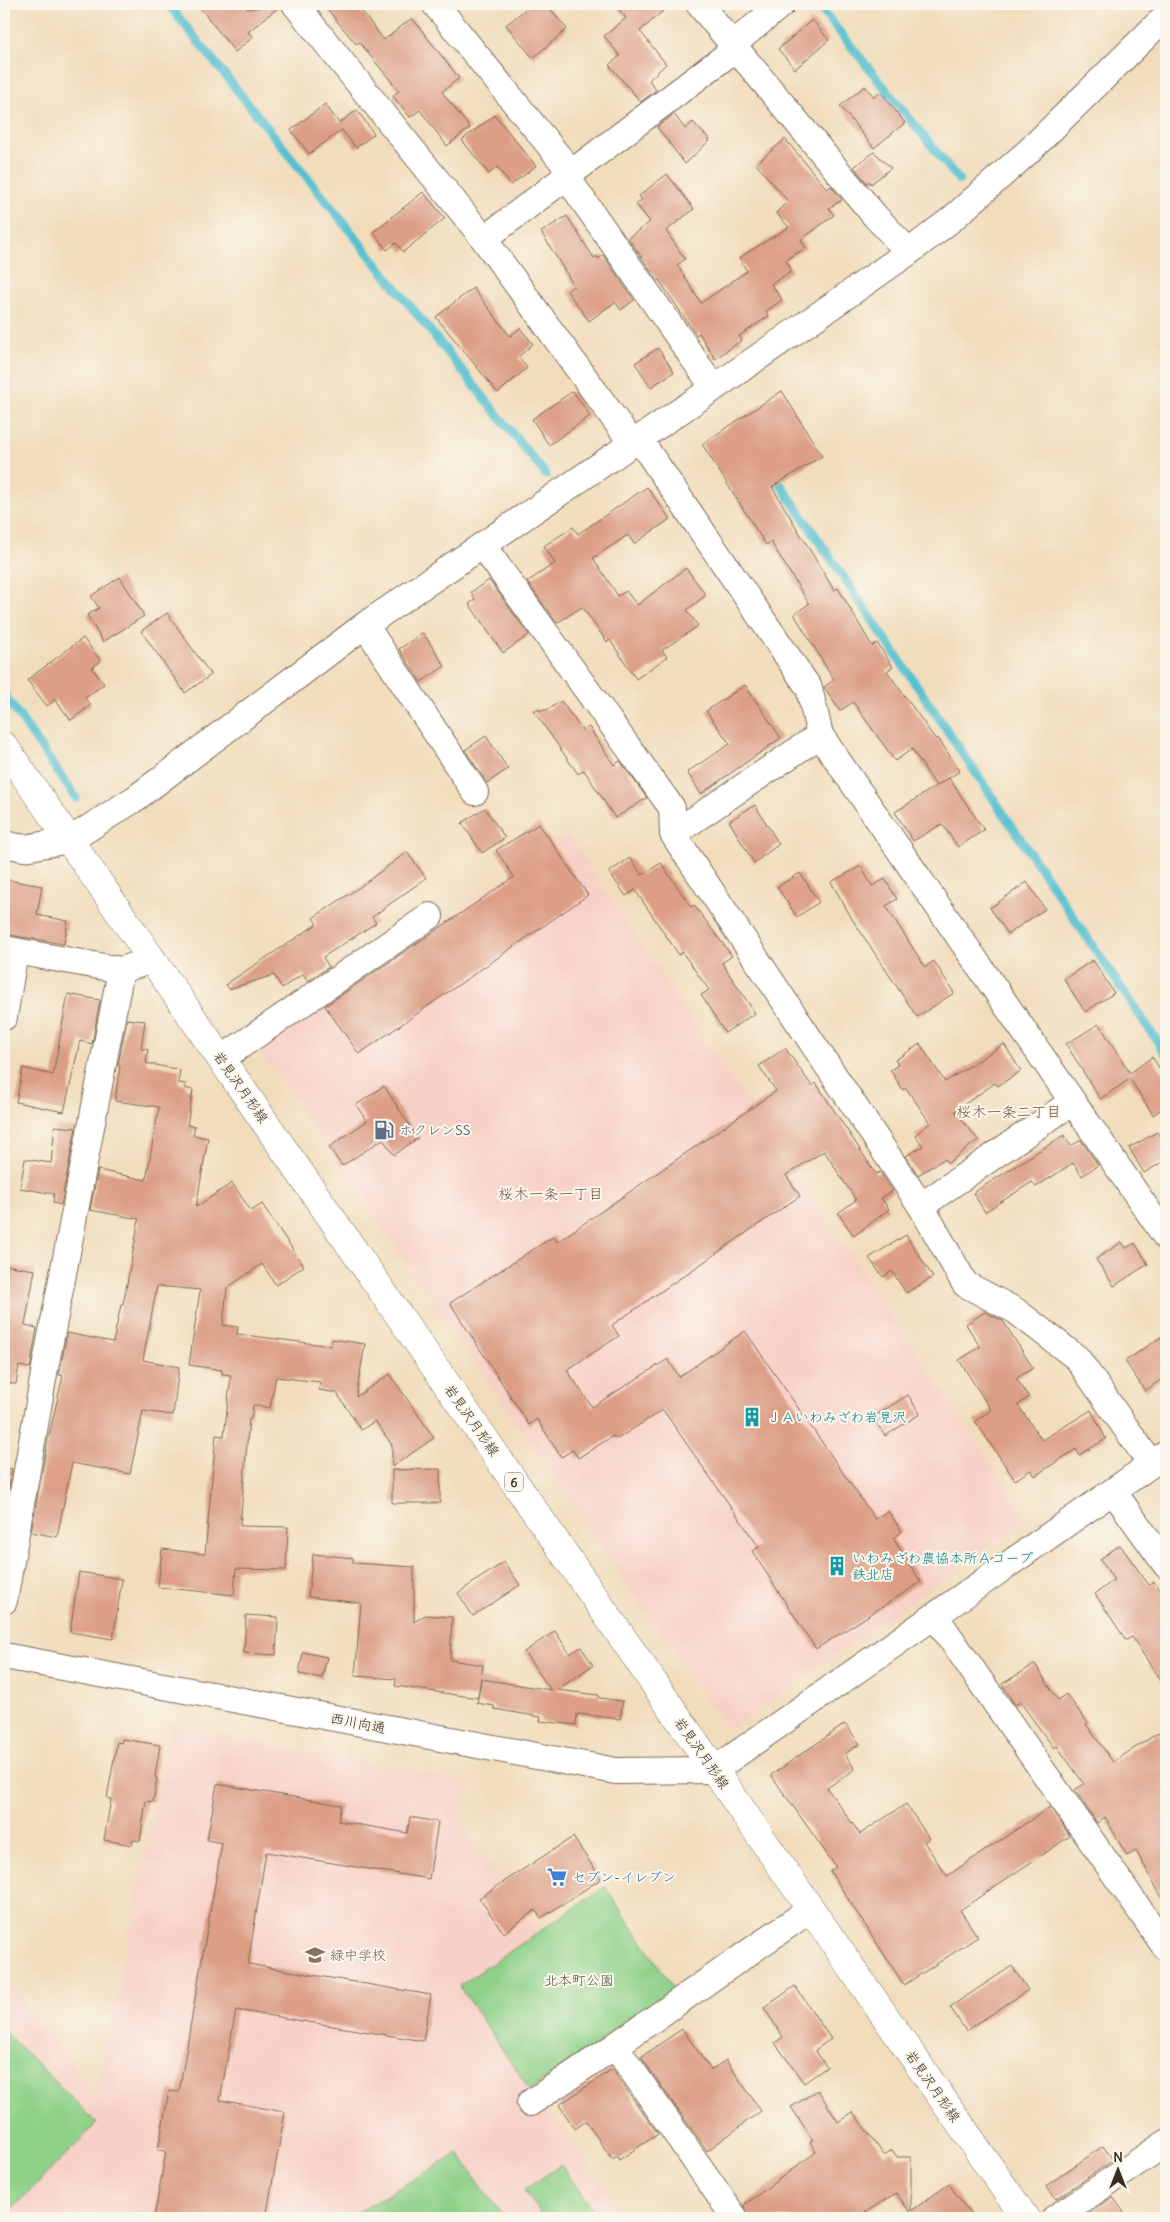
<svg xmlns="http://www.w3.org/2000/svg" width="1170" height="2222" font-family="Delius,'Klee One',sans-serif">
  <rect width="100%" height="100%" fill="#fbf7ec"/>
  <filter id="ink" filterUnits="userSpaceOnUse"><feTurbulence type="fractalNoise" baseFrequency=".02" numOctaves="2"/><feDisplacementMap in="SourceGraphic" scale="10" xChannelSelector="R" yChannelSelector="G"/><feConvolveMatrix kernelMatrix="1 2 1 2 8 2 1 2 1" color-interpolation-filters="sRGB"/></filter>
  <filter id="wash" filterUnits="userSpaceOnUse"><feTurbulence type="fractalNoise" baseFrequency=".0096" numOctaves="4" result="noise"/><feDisplacementMap in="SourceGraphic" scale="20" xChannelSelector="R" yChannelSelector="G"/><feGaussianBlur stdDeviation="1.12" result="paint"/><feColorMatrix in="noise" values="0 0 0 0 0 0 0 0 0 0 0 0 0 0 0 0 0 1.4 0 .05"/><feComposite in="paint" operator="in"/></filter>
  <g filter="url(#wash)">
    <rect width="100%" height="100%" fill="#f1ddbc"/>
    <path fill="#f7d1c8" d="M567,834L1028,1519L728,1731L260,1050Z
      M172,1725L468,1783L459,1823L538,1932L459,1986L530,2090L547,2108L628,2218H4V1978L96,2094Z"/>
    <path fill="#8fd189" stroke="#657e54" d="M605,1887L676,1991L530,2090L459,1986Z
      M4,2031L97,2123L4,2217Z
      M458,2153L504,2218H348Z
      M561,2165L599,2218H544L524,2190Z"/>
    <g fill="none" stroke-linecap="round" stroke-linejoin="round">
      <path stroke="#55c0d0" stroke-width="9" d="M168,4L546,475
        M817,4L959,180
        M773,473L1166,1054
        M4,694L76,798"/>
    </g>
    <g id="blocks">
      <path fill="#dc9e85" d="M197,4H243L247,9L280,4V6L248,32L253,37L235,52Z
        M323,4H356L384,40L412,18L459,78L442,92L470,128L447,146L420,110L410,117L393,96L399,91L359,42L356,44Z
        M532,4H546L567,29L533,58L506,25Z
        M614,4H671L640,31L666,64L649,80L656,90L641,102L609,65L620,56L604,36L626,18Z
        M812,20L829,40L795,69L778,49Z
        M865,86L874,97L881,92L905,123L874,148L840,106Z
        M325,104L339,123L357,110L374,134L356,148L342,130L309,154L291,130Z
        M674,114L685,129L693,122L710,140L685,164L657,127Z
        M495,115L536,166L511,185L497,167L489,174L462,140Z
        M785,139L827,189L831,186L842,200L829,208L834,215L801,240L806,248L786,260L792,271L771,284L782,300L766,311L769,316L739,336L742,340L715,359L699,333L696,335L659,280L658,281L628,238L650,222L636,204L642,200L639,196L667,174L694,209L666,231L685,259L677,265L701,303L747,271L739,258L789,227L776,213L788,201L756,164Z
        M874,152L891,168L871,184L869,181L867,183L854,167Z
        M423,192L445,218L403,252L396,243L387,250L373,232Z
        M567,216L594,258L597,256L598,259L603,255L634,300L621,310L615,302L589,321L567,291L574,286L541,232Z
        M473,288L510,336L520,328L533,344L518,357L527,368L498,393L436,317Z
        M658,348L674,372L651,387L635,363Z
        M573,391L590,416L549,445L532,419Z
        M782,391L822,456L772,487L834,590L838,588L872,646L877,643L893,667L887,671L936,740L938,738L960,771L936,786L912,749L895,761L853,702L840,711L824,687L834,680L794,614L809,604L771,542L766,545L702,444Z
        M647,487L670,519L634,544L628,535L593,558L618,596L626,591L637,605L686,568L706,595L687,610L698,626L662,650L667,657L636,679L610,640L607,642L582,607L557,623L527,582L555,563L544,546L573,527L578,534Z
        M120,577L144,616L103,642L87,615L99,608L91,596Z
        M489,580L529,635L503,653L469,604L475,600L471,592Z
        M167,613L211,675L185,693L141,631Z
        M423,633L445,666L421,682L399,649Z
        M83,638L101,661L92,668L104,684L85,698L91,705L71,720L55,700L47,706L27,680Z
        M745,685L781,738L701,794L687,772L730,744L706,711Z
        M561,701L583,731L589,727L614,765L620,761L647,798L615,818L584,770L578,774L533,710H547Z
        M486,736L508,769L487,783L465,750Z
        M949,778L984,830L958,847L942,824L913,841L895,812Z
        M755,805L779,844L754,863L729,821Z
        M485,808L505,838L482,853L462,823Z
        M539,824L588,895L359,1054L325,1006L514,877L496,850Z
        M407,852L426,878L372,917L376,923L323,957L329,967L308,981L303,974L282,988L274,975L229,989L226,984L317,924L313,918L361,886Z
        M630,858L642,875L661,863L691,907L694,905L732,956L722,963L755,1013L725,1033L701,995L709,990L682,952L679,955L635,890L626,896L609,872Z
        M861,866L872,886L885,879L897,899L886,906L925,967L934,961L954,993L917,1017L854,922L831,882Z
        M800,873L819,902L797,917L777,887Z
        M8,880L42,886L37,915L68,921L64,944L4,934V904Z
        M1027,882L1045,909L1008,934L990,908Z
        M1093,960L1114,993L1085,1012L1064,979Z
        M68,994L100,1000L92,1044L80,1041L64,1112L16,1102L23,1068L53,1075Z
        M127,1019L145,1021L141,1049H148L146,1063L180,1070L178,1083L186,1084L185,1088L193,1090L187,1125L195,1126L193,1135L208,1138L196,1207L232,1183L251,1211L262,1204L304,1266L276,1285L262,1264L227,1288L223,1325L238,1327L237,1334L331,1346L332,1339L365,1344L356,1397L390,1374L434,1438L392,1467V1445L375,1421L361,1430L337,1393L319,1390L320,1382L276,1377L270,1408L253,1405L251,1419H249L240,1526L288,1527L286,1570L236,1569L234,1595L158,1587L162,1549L205,1554L216,1435L224,1436L231,1375L222,1374V1370L189,1365L200,1290L157,1286L143,1360L179,1367L173,1415L143,1411L130,1474L72,1463L57,1537L31,1532L48,1439L63,1376L59,1375L67,1333L113,1342L121,1305H123L139,1219L90,1210L98,1170L146,1180L159,1107L115,1101L120,1066L118,1065Z
        M1099,1024L1130,1073L1152,1057L1166,1078V1106L1153,1115L1130,1079L1100,1099L1066,1044Z
        M920,1044L945,1082L1004,1044L1021,1071L998,1086L995,1083L955,1111L978,1140L948,1163L944,1159L918,1175L906,1156L923,1146L915,1135L930,1123L906,1088L903,1090L890,1070L898,1065L895,1060Z
        M785,1048L812,1086L816,1083L876,1174L880,1172L893,1191L881,1198L889,1209L854,1236L838,1213L856,1200L824,1151L786,1175L800,1196L612,1325L619,1336L567,1370L592,1407L668,1359L679,1377L745,1331L875,1519L888,1511L902,1532L893,1538L921,1582L816,1649L752,1551L759,1547L663,1410L617,1439L613,1436L578,1458L573,1450L561,1457L537,1419L529,1425L450,1303L554,1236L557,1242L776,1091L759,1066Z
        M384,1086L418,1138L394,1155L383,1139L342,1166L329,1147L367,1121L356,1105Z
        M55,1126L76,1128L61,1205L53,1203L54,1194L20,1188L25,1159L51,1163Z
        M1157,1132L1166,1147V1160L1144,1173L1129,1148Z
        M1064,1135L1071,1146L1081,1140L1098,1165L1082,1176L1073,1163L1036,1187L1032,1182L985,1212L973,1193Z
        M906,1235L933,1277L906,1293L892,1271L883,1277L869,1258Z
        M1122,1242L1126,1248L1135,1243L1148,1264L1114,1286L1096,1259Z
        M4,1265L35,1270L25,1325L37,1328L30,1368L19,1366L16,1384L4,1383Z
        M985,1312L1003,1321L1033,1368L1016,1378L1029,1397L1018,1405L1042,1440L1091,1410L1106,1439L1079,1455L1076,1449L1035,1476L1031,1470L1015,1480L975,1421L991,1410L959,1360L980,1347L966,1324Z
        M1166,1334V1376L1145,1391L1125,1361Z
        M908,1395L920,1414L885,1436L873,1417Z
        M4,1467L12,1469L4,1516Z
        M440,1469V1503H392V1470Z
        M1120,1545L1149,1585L1154,1582L1166,1599V1689L1132,1637L1126,1640L1095,1594L1114,1580L1100,1559Z
        M313,1554L353,1558V1563L414,1567V1622L425,1615L452,1617L450,1660L483,1665L478,1698L395,1686L396,1679L355,1676L361,1603L308,1597Z
        M504,1562L520,1585L473,1616L458,1593Z
        M79,1572L122,1579L113,1639L70,1632Z
        M246,1615L278,1617L276,1655L244,1653Z
        M555,1631L570,1654L581,1647L593,1665L557,1690L599,1695V1698L623,1701L620,1719L577,1714L576,1725L540,1721L541,1717L494,1709V1706L477,1703L481,1679L551,1690L524,1652Z
        M303,1652L327,1657L322,1678L299,1674Z
        M1035,1664L1058,1700L1066,1694L1088,1723L1086,1724L1113,1762L1158,1733L1166,1745V1905L1136,1851L1127,1856L1105,1817L1097,1823L1075,1790L1084,1784L1057,1746L1054,1748L1020,1702L1015,1705L1002,1684Z
        M845,1724L860,1744L845,1754L855,1769L827,1788L860,1834L906,1804L929,1838L924,1842L947,1876L1050,1807L1070,1836L960,1910L978,1937L904,1985L830,1871L836,1867L771,1775Z
        M122,1739L160,1745L155,1777L157,1778L153,1802L146,1801L140,1841L133,1840L132,1845L104,1840L111,1799L107,1798L117,1742L121,1743Z
        M217,1784L341,1805L338,1821L407,1833L410,1817L438,1822L429,1879L266,1852L248,1964L431,1995L423,2041L236,2010L220,2100L285,2112L266,2218H154L166,2151L158,2150L169,2091L179,2092L222,1843L207,1840Z
        M573,1837L601,1879L541,1918L535,1910L504,1933L479,1898Z
        M1012,1966L1028,1990L966,2031L950,2007Z
        M795,1986L831,2039L815,2050L827,2067L804,2083L775,2043L783,2037L764,2008Z
        M682,2029L711,2070L726,2060L761,2111L707,2151L641,2057Z
        M612,2069L658,2134L619,2160L617,2156L612,2159L586,2121L575,2129L559,2105Z
        M818,2090L838,2122L853,2112L884,2155L892,2150L897,2157H911V2211L949,2184L973,2218H900L910,2212L896,2193L856,2218H750L744,2205L816,2152L810,2142L813,2140L791,2107Z
        M1103,2146L1113,2160L1056,2199L1046,2186Z
        M1113,2197L1128,2218H1081Z"/>
    </g>
  </g>
  <g filter="url(#ink)">
    <use href="#blocks" fill-opacity="0" stroke="#7b6955" stroke-width="1"/>
    <g fill="none" stroke-linecap="round" stroke-linejoin="round">
      <defs>
        <path id="minor" d="M295,4L484,239L632,443
          M435,4L571,172
          M699,4L875,216L909,252
          M732,45L782,4
          M566,176L714,388
          M484,239L735,49
          M639,439L809,688L820,735L673,834
          M483,546L672,808L673,834L921,1206L965,1284L1016,1311L1077,1358L1151,1464
          M365,625L475,792
          M820,735L1166,1237
          M4,844L24,848L70,840L136,798L365,625L714,388L909,252L953,218L1030,150L1166,16
          M4,949L121,970L153,960
          M4,1017L15,951
          M221,1059L430,916
          M921,1206L1072,1102
          M1113,1491L1166,1565
          M4,1601L45,1368L121,970
          M935,1616L1166,1948
          M4,1656L616,1771L714,1770L1166,1454
          M530,2103L615,2046
          M735,2218L615,2046L811,1909
          M1055,2218L1166,2143"/>
        <path id="major" d="M4,746L1025,2218"/>
      </defs>
      <use href="#minor" stroke="#7b6955" stroke-width="28"/>
      <use href="#major" stroke="#7b6955" stroke-width="29"/>
      <use href="#minor" stroke="#fff" stroke-width="26"/>
      <use href="#major" stroke="#fff" stroke-width="28"/>
    </g>
  </g>
  <defs>
    <symbol id="fuel-bare" viewBox="-9 -9 18 18"><path d="M-5.5-6h7V0h2V4h1.3V-2.5L3-4.5l.8-.8L6-3V5H2.5V1h-1V6h-7ZM-4.2-4.7v3.2H.2V-4.7Z" fill="#5c6f8a" stroke="#fbf7ec" stroke-width="2.5" paint-order="stroke"/></symbol>
    <symbol id="building-bare" viewBox="-9 -9 18 18"><path d="M-4-6H4V6H1V3H-1V6H-4ZM-2.5-4.3h1.7v1.8h-1.7ZM.8-4.3h1.7v1.8H.8ZM-2.5-1h1.7V.8h-1.7ZM.8-1h1.7V.8H.8Z" fill="#0f9aa8" stroke="#fbf7ec" stroke-width="2.5" paint-order="stroke"/></symbol>
    <symbol id="supermarket-bare" viewBox="-9 -9 18 18"><path d="M-6-5.5h2.5l.6 2H6L4.5 2H-2.5L-4.4-4H-6ZM-1.5 3.2a1.3 1.3 0 1 0 .1 0ZM3 3.2a1.3 1.3 0 1 0 .1 0Z" fill="#3f7fe0" stroke="#fbf7ec" stroke-width="2.5" paint-order="stroke"/></symbol>
    <symbol id="school-bare" viewBox="-9 -9 18 18"><path d="M0-5L7-2L0 1L-7-2ZM-4 1L0 2.5L4 1V4Q0 6-4 4Z" fill="#8d6e63" stroke="#fbf7ec" stroke-width="2.5" paint-order="stroke"/></symbol>
  </defs>
  <g fill-rule="evenodd">
    <use href="#fuel-bare" x="370" y="1116" width="28" height="28"/>
    <use href="#building-bare" x="738" y="1403" width="28" height="28"/>
    <use href="#building-bare" x="823" y="1552" width="28" height="28"/>
    <use href="#supermarket-bare" x="543" y="1863" width="28" height="28"/>
    <use href="#school-bare" x="301" y="1941" width="28" height="28"/>
  </g>
  <g text-anchor="middle" dominant-baseline="central" stroke-width="4" stroke-linejoin="round" paint-order="stroke">
    <rect fill="#fbf7ec" stroke="#75685c" stroke-width="1" x="505" y="1472.5" width="18" height="19" rx="4"/>
    <g font-size="12" font-weight="bold" fill="#3b2a1e">
      <text x="514" y="1482">6</text>
    </g>
    <g font-size="14" fill="#3b2a1e" stroke="#fbf7ec">
      <text transform="translate(241 1087) rotate(55)">岩見沢月形線</text>
      <text transform="translate(472 1420) rotate(55)">岩見沢月形線</text>
      <text transform="translate(358 1723) rotate(11)">西川向通</text>
      <text transform="translate(702 1753) rotate(55)">岩見沢月形線</text>
      <text transform="translate(933 2086) rotate(55)">岩見沢月形線</text>
    </g>
    <g font-size="14" fill="#4e5e75" stroke="#fbf7ec" text-anchor="start">
      <text x="399" y="1130">ホクレンSS</text>
    </g>
    <g font-size="14" fill="#0d838f" stroke="#fbf7ec" text-anchor="start">
      <text x="767" y="1417">ＪＡいわみざわ岩見沢</text>
      <text x="852" y="1558">いわみざわ農協本所Ａコープ<tspan x="852" dy="16">鉄北店</tspan></text>
    </g>
    <g font-size="14" fill="#366cbe" stroke="#fbf7ec" text-anchor="start">
      <text x="572" y="1877">セブン-イレブン</text>
    </g>
    <g font-size="14" fill="#785e54" stroke="#fbf7ec" text-anchor="start">
      <text x="330" y="1955">緑中学校</text>
    </g>
    <g font-size="14" fill="#545c3e" stroke="#fbf7ec">
      <text x="579" y="1980">北本町公園</text>
    </g>
    <g font-size="15" fill="#735342" stroke="#fbf7ec">
      <text x="1009" y="1111">桜木一条二丁目</text>
      <text x="551" y="1193">桜木一条一丁目</text>
    </g>
  </g>
  <rect width="1170" height="2222" fill="none" stroke="#fbf7ec" stroke-width="20"/>
  <g transform="translate(1118 2170)" stroke="#fbf7ec" stroke-width="4" paint-order="stroke">
  <path d="M0-4L9 19L0 12L-9 19Z" fill="#3b2a1e"/>
  <text y="-8" font-size="14" font-weight="bold" text-anchor="middle" fill="#3b2a1e">N</text>
  </g>
</svg>
